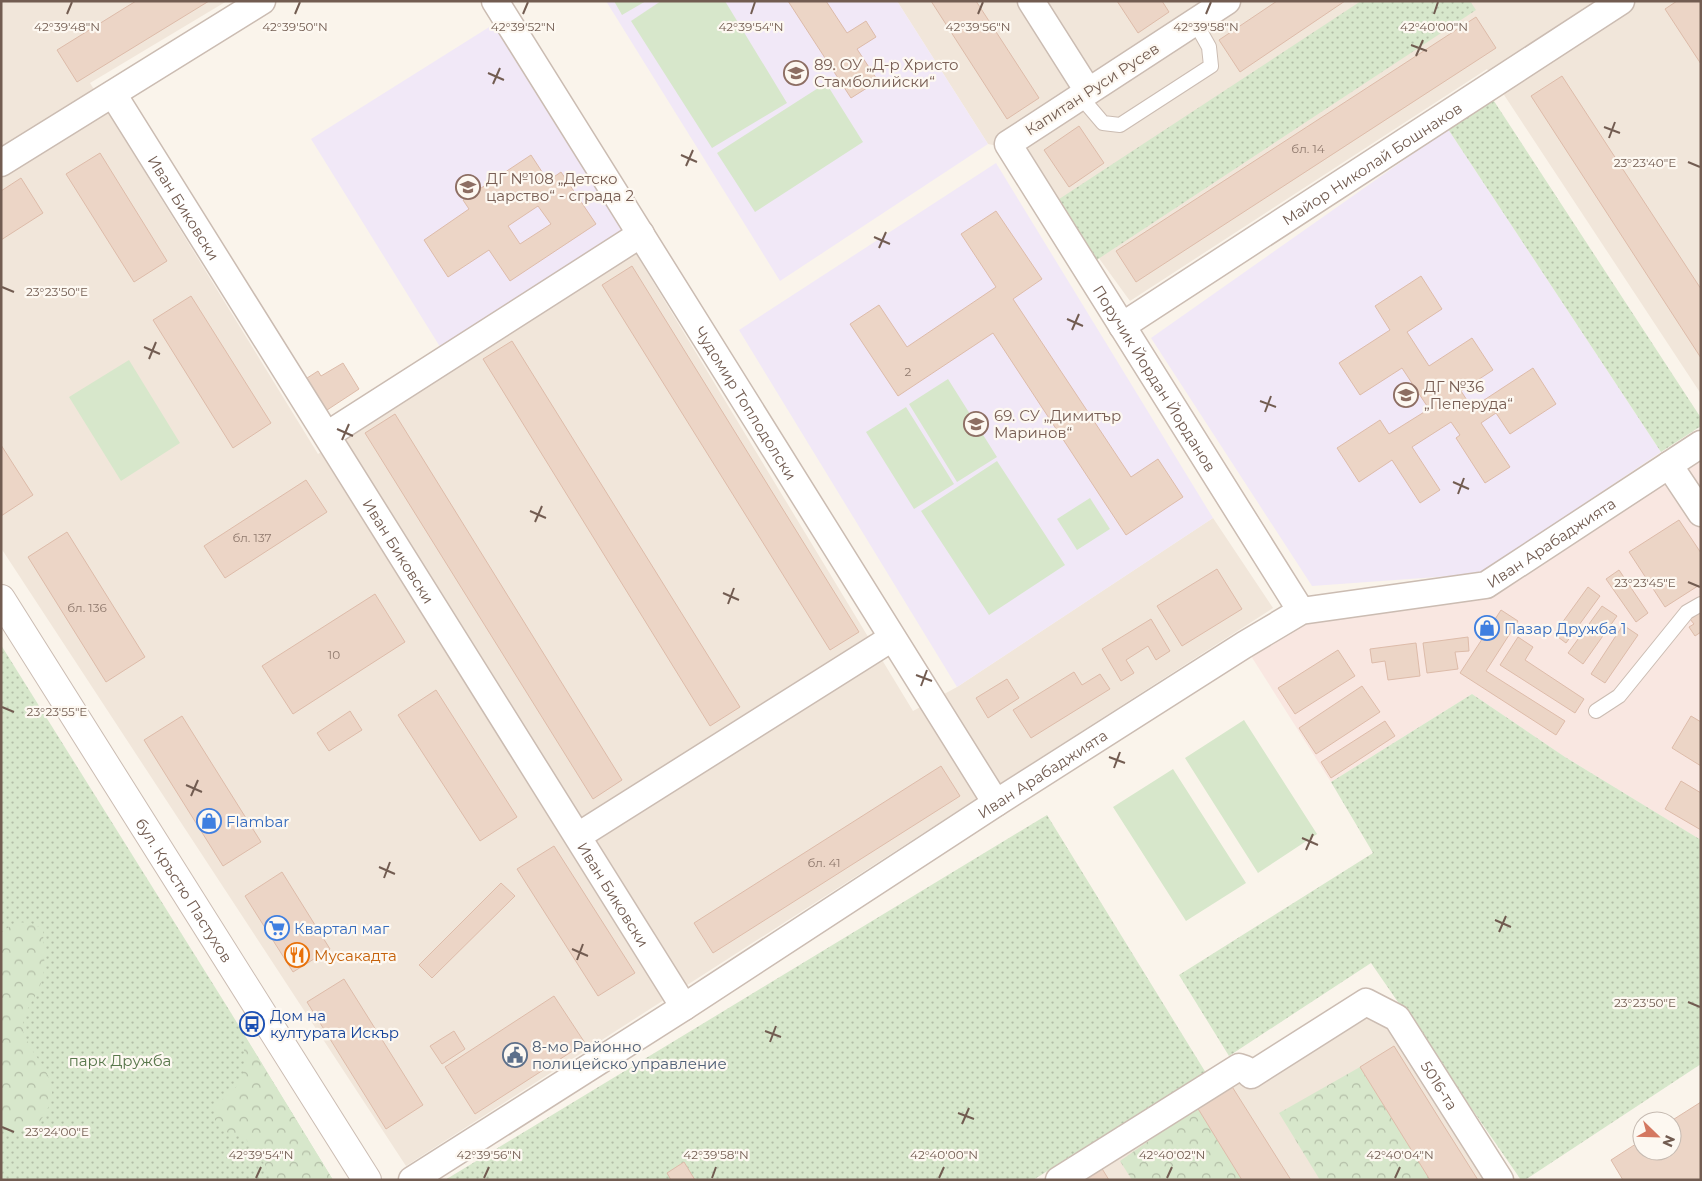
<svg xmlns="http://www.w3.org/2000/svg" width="1702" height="1181" font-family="Montserrat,sans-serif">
  <defs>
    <pattern id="green-dots" width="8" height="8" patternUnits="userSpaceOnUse" patternTransform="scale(1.25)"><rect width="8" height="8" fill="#d7e7cb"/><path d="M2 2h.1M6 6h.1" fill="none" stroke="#b3bea7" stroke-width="1.8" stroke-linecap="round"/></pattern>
    <pattern id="forest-crowns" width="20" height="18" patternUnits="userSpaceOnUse" patternTransform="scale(1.25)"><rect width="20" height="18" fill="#d7e7cb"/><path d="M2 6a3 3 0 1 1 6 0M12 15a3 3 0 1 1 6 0" fill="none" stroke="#b3bea7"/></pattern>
  </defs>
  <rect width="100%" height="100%" fill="#faf4eb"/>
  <path fill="#f1e6da" d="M1,1H227L90,83L318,454L635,252L913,711L957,687L1213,518L1273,608L406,1166L1,548Z
    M897,1H1701V394L1487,69L1130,301L1021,151L988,144Z
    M1366,1011L1397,1035L1490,1180H1077L1225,1081Z"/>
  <path fill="#f9e7e1" d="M1701,444V840L1565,757L1472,694L1331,782L1244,645L1301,611L1486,585Z"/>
  <path fill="#f1e8f7" d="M606,1H897L988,144L780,281Z
    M494,24L625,235L442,350L311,139Z
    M1448,129L1661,452L1479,574L1312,586L1151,338Z
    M996,163L1213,518L957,687L739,330Z"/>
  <path fill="url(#green-dots)" d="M1361,1H1470L1476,10L1086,267L1047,207Z
    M1492,98L1701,418V426L1661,452L1448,129Z
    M1,645L228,1008L333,1180H1Z
    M1472,694L1565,757L1701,840V1064L1525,1180H1521L1371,963L1229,1056L1179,975L1373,853L1331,782Z
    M1047,815L1206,1073L1033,1180H445Z"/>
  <path fill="url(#forest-crowns)" d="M16,922L31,923L43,929C43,946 47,967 41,983C36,999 22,1011 23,1028C23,1034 27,1041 30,1046C33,1053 39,1059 43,1066C60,1095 51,1106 33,1131L1,1130V933Z
    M244,1035L333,1180H272L264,1163L245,1138L228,1133L215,1120L214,1107L238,1085L244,1069Z
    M1360,1067L1430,1180H1320L1279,1113Z
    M1197,1107L1242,1180H1132L1120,1161Z"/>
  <path fill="#d7e7cb" d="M614,1H646L622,15Z
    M661,1H725L787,103L712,148L631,21Z
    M826,83L863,142L755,212L717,153Z
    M129,360L180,443L121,481L69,397Z
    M948,379L997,457L957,482L909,404Z
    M906,407L954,484L914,509L866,432Z
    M997,461L1065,565L989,615L921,511Z
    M1090,498L1110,529L1077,550L1057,519Z
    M1244,720L1317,834L1258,873L1185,758Z
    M1173,769L1246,883L1186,921L1113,807Z"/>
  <path fill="#ecd5c6" stroke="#ddbba9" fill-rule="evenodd" d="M136,1H209L77,82L57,50Z
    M788,1H826L847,33L866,21L876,37L857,49L878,81L851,98Z
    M931,1H976L1039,98L1007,119Z
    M1117,1H1162L1169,12L1138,33Z
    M1277,1H1345L1240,72L1219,40Z
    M1677,1H1701V64L1665,9Z
    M1476,17L1496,48L1136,282L1116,251Z
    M1562,76L1701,289V358L1531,96Z
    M1079,126L1104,163L1069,187L1044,150Z
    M100,153L167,261L134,282L66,174Z
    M531,155L548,181L561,172L596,224L510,281L489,250L448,277L424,240L469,209L463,200ZM538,206L551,224L520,244L508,226Z
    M21,178L43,213L1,240V191Z
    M996,211L1042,279L1013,299L1131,477L1158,459L1183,497L1126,535L993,333L898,396L850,324L879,305L907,347L996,287L961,234Z
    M632,266L859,632L830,650L602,285Z
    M1421,276L1442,309L1407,332L1429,366L1472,338L1493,370L1461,391L1472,408L1533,368L1556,404L1510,434L1496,413L1481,423L1510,467L1485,483L1456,438L1460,435L1451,422L1412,447L1440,490L1420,503L1392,460L1359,482L1337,448L1380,420L1389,434L1429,409L1402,368L1360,395L1339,363L1390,330L1375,306Z
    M191,296L271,423L233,448L153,320Z
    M512,341L740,707L710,726L483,359Z
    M343,363L359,389L324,412L304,380L318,371L321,376Z
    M395,414L622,780L593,799L365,433Z
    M1,445L33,495L1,516Z
    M306,480L327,512L225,578L204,546Z
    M1679,520L1701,553V584L1665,607L1629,552Z
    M67,532L145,657L106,682L28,557Z
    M1217,569L1242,609L1182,646L1157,606Z
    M1619,570L1648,613L1636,622L1606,579Z
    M1588,587L1600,596L1566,643L1554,634Z
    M375,594L405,642L293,714L262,666Z
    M1602,606L1617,616L1583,664L1568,653Z
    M1501,610L1518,621L1486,671L1565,721L1556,735L1460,673Z
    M1701,612V632L1695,636L1689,627L1694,624L1690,619Z
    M1151,619L1170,651L1156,660L1148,646L1126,660L1134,673L1121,681L1102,649Z
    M1623,625L1638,635L1605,683L1591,674Z
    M1468,637L1469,651L1455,652L1458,669L1427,673L1423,643Z
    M1518,637L1533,647L1525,660L1584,699L1575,713L1500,665Z
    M1416,643L1420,676L1388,680L1385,661L1372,663L1370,649Z
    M1338,650L1355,676L1295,714L1278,688Z
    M1074,672L1082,685L1100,674L1110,689L1031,738L1013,710Z
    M1007,679L1019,698L988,718L976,698Z
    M1362,686L1380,712L1316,754L1299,728Z
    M436,690L517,817L480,841L398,715Z
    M350,711L362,730L329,751L317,733Z
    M182,716L261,842L223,866L144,740Z
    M1691,716L1701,722V766L1672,748Z
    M1385,721L1395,736L1331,778L1321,762Z
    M941,766L960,796L713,953L694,923Z
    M1681,781L1701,793V830L1665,809Z
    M554,846L635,973L598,996L517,869Z
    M282,872L330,949L293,972L245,896Z
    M501,883L515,896L432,978L419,965Z
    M344,979L423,1105L386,1129L307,1002Z
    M554,996L585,1043L475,1114L445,1067Z
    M454,1031L465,1049L442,1064L430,1046Z
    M1394,1046L1442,1123L1478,1180H1430L1360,1067Z
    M1231,1085L1291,1180H1242L1197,1107Z
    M1701,1102V1180H1623L1611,1160L1642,1140V1151H1672L1671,1121Z
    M684,1162L695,1180H671L667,1173Z
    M1101,1167L1109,1180H1081Z"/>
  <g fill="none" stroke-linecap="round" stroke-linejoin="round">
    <defs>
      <path id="service" d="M1080,96L1103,123L1120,125L1211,66L1209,47L1195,22
        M1596,711L1619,696L1687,612L1701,604"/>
      <g id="minor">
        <path id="s1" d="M495,1L996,803"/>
        <path d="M1031,1L1088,91"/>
        <path id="s2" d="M1227,1L1008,144L1301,611"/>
        <path id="s3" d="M113,94L684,1007"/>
        <path d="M1,163L262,1"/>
        <path id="s4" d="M1122,326L1621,1"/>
        <path d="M327,435L641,234"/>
        <path d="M1669,465L1701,513"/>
        <path d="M578,836L892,638"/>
        <path id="s5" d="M412,1180L684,1007L996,803L1244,645L1301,611L1486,585L1701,444"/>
        <path id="s6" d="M1059,1180L1239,1067L1245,1069L1251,1075L1366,1002L1397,1018L1500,1180"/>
      </g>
      <g id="tertiary">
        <path id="s7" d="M1,599L367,1180"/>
      </g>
    </defs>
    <use href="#service" stroke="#cbbcb2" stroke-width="16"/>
    <use href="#minor" stroke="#cbbcb2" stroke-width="29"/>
    <use href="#tertiary" stroke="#cbbcb2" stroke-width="30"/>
    <use href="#service" stroke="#fff" stroke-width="14"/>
    <use href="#minor" stroke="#fff" stroke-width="26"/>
    <use href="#tertiary" stroke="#fff" stroke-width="28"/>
  </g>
  <path fill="none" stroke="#725c51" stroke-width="2" d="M67,14L72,2M295,14L300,2M523,14L528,2M751,14L755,2M978,14L983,2M1206,14L1211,2M1434,14L1438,2M1411,45L1427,51M1416,56L1423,40M488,73L504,80M493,84L500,68M1604,127L1620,133M1609,138L1615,122M681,155L697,162M1688,162L1700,167M686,166L693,150M874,237L890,244M879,248L886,232M2,287L14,292M1067,319L1083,326M1072,330L1079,314M144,347L160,354M149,359L156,342M1260,401L1276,407M1265,412L1271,396M337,429L353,436M342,440L349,424M1453,482L1469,489M1458,494L1464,478M530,511L546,518M535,522L542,506M1688,582L1700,587M723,593L739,600M728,604L734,588M916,675L932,681M921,686L927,670M2,707L14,712M1109,757L1125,763M1114,768L1120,752M186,785L202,792M191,796L198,780M1302,838L1318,845M1306,850L1313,834M379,867L395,874M384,878L390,862M1495,920L1511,927M1499,932L1506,916M572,949L588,956M577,960L583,944M1688,1002L1700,1007M765,1031L781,1037M770,1042L776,1026M958,1113L974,1119M962,1124L969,1108M2,1127L14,1132M256,1178L261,1167M484,1178L489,1167M712,1178L716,1167M939,1178L944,1167M1167,1178L1172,1167M1395,1178L1400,1167"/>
  <defs>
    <symbol id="school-ring" viewBox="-11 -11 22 22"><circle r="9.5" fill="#fdf8f1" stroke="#8d6e63" stroke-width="1.5"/><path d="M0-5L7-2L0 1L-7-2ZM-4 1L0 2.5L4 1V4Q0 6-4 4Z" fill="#8d6e63"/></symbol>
    <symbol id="shop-ring" viewBox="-11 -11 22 22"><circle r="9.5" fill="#fdf8f1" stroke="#3f7fe0" stroke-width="1.5"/><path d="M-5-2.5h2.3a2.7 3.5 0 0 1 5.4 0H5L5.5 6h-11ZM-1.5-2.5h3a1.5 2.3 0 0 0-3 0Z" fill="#3f7fe0"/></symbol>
    <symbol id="supermarket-ring" viewBox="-11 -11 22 22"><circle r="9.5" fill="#fdf8f1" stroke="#3f7fe0" stroke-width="1.5"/><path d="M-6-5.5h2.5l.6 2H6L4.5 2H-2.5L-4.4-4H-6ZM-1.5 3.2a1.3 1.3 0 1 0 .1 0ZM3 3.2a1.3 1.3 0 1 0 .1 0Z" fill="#3f7fe0"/></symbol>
    <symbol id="restaurant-ring" viewBox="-11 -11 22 22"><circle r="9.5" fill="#fdf8f1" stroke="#e8710a" stroke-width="1.5"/><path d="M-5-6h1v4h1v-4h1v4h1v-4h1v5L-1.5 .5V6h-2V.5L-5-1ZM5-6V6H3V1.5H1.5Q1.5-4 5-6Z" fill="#e8710a"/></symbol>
    <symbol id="bus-ring" viewBox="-11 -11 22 22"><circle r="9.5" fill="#fdf8f1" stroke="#1a4fb4" stroke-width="1.5"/><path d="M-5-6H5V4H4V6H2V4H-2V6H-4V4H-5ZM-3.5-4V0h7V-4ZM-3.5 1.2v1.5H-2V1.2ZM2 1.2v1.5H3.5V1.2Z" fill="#1a4fb4"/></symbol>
    <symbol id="civic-ring" viewBox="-11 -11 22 22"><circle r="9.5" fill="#fdf8f1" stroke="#5c6f8a" stroke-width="1.5"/><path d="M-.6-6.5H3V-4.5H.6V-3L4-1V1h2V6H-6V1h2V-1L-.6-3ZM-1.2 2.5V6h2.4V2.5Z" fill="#5c6f8a"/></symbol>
  </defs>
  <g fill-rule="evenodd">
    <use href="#school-ring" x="782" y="59" width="28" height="28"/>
    <use href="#school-ring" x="454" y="173" width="28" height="28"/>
    <use href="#school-ring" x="1392" y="381" width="28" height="28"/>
    <use href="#school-ring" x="962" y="410" width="28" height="28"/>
    <use href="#shop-ring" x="1473" y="614" width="28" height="28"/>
    <use href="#shop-ring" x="195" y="807" width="28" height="28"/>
    <use href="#supermarket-ring" x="263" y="914" width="28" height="28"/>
    <use href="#restaurant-ring" x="283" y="941" width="28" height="28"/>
    <use href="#bus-ring" x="238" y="1010" width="28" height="28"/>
    <use href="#civic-ring" x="501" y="1041" width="28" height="28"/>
  </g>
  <g text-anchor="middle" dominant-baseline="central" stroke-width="4.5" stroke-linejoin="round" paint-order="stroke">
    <g font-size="12" fill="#907a6e">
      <text x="1308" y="148">бл. 14</text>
      <text x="908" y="371">2</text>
      <text x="252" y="537">бл. 137</text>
      <text x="87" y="607">бл. 136</text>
      <text x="334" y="654">10</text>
      <text x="824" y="862">бл. 41</text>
    </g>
    <g font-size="15" fill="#785e54" stroke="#fdf8f1" text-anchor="start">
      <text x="814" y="64">89. ОУ „Д-р Христо<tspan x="814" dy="17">Стамболийски“</tspan></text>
      <text x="486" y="178">ДГ №108 „Детско<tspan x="486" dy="17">царство“ - сграда 2</tspan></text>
      <text x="1424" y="386">ДГ №36<tspan x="1424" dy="17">„Пеперуда“</tspan></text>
      <text x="994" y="415">69. СУ „Димитър<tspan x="994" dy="17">Маринов“</tspan></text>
    </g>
    <g font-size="15" fill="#725c51" stroke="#fdf8f1">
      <text transform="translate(1092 89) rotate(-33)">Капитан Руси Русев</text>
      <text stroke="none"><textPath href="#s4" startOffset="298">Майор Николай Бошнаков</textPath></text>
      <text stroke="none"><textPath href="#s3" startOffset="134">Иван Биковски</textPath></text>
      <text stroke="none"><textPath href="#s2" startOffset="538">Поручик Йордан Йорданов</textPath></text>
      <text stroke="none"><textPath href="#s1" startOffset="474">Чудомир Топлодолски</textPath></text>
      <text stroke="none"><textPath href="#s5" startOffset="1320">Иван Арабаджията</textPath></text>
      <text stroke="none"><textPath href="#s3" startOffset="539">Иван Биковски</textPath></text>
      <text stroke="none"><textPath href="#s5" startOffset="750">Иван Арабаджията</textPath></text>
      <text stroke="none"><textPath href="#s7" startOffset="344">бул. Кръстю Пастухов</textPath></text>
      <text stroke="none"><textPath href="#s3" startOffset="944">Иван Биковски</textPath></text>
      <text stroke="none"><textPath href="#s6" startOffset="478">5016-та</textPath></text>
    </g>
    <g font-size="15" fill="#366cbe" stroke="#fdf8f1" text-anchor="start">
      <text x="1504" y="628">Пазар Дружба 1</text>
      <text x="226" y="821">Flambar</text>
      <text x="294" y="928">Квартал маг</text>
    </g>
    <g font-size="15" fill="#c56008" stroke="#fdf8f1" text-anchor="start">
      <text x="314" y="955">Мусакадта</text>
    </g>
    <g font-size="15" fill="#164399" stroke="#fdf8f1" text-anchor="start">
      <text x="270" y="1015">Дом на<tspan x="270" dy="17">културата Искър</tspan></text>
    </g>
    <g font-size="15" fill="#4e5e75" stroke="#fdf8f1" text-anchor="start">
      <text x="532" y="1046">8-мо Районно<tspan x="532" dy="17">полицейско управление</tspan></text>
    </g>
    <g font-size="15" fill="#58774b" stroke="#fdf8f1">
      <text x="120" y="1060">парк Дружба</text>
    </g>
  </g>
  <g font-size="12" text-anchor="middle" fill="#725c51" stroke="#fdf8f1" stroke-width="4.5" stroke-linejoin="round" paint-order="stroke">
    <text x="67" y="31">42°39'48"N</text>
    <text x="295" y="31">42°39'50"N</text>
    <text x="523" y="31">42°39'52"N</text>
    <text x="751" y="31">42°39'54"N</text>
    <text x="978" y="31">42°39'56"N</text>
    <text x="1206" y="31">42°39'58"N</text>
    <text x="1434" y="31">42°40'00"N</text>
    <text x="1645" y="167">23°23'40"E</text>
    <text x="57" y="296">23°23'50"E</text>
    <text x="1645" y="587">23°23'45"E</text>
    <text x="57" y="716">23°23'55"E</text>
    <text x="1645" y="1007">23°23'50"E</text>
    <text x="57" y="1136">23°24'00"E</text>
    <text x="261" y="1159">42°39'54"N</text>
    <text x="489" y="1159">42°39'56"N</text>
    <text x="716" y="1159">42°39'58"N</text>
    <text x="944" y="1159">42°40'00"N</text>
    <text x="1172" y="1159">42°40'02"N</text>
    <text x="1400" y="1159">42°40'04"N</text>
  </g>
  <rect width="1702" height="1181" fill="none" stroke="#725c51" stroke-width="5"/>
  <g transform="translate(1657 1136) rotate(113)"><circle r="24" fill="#fdf8f1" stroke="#c5bab1"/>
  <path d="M0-4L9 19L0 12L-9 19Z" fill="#d47861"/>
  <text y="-8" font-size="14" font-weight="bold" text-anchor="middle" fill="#725c51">N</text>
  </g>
</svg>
